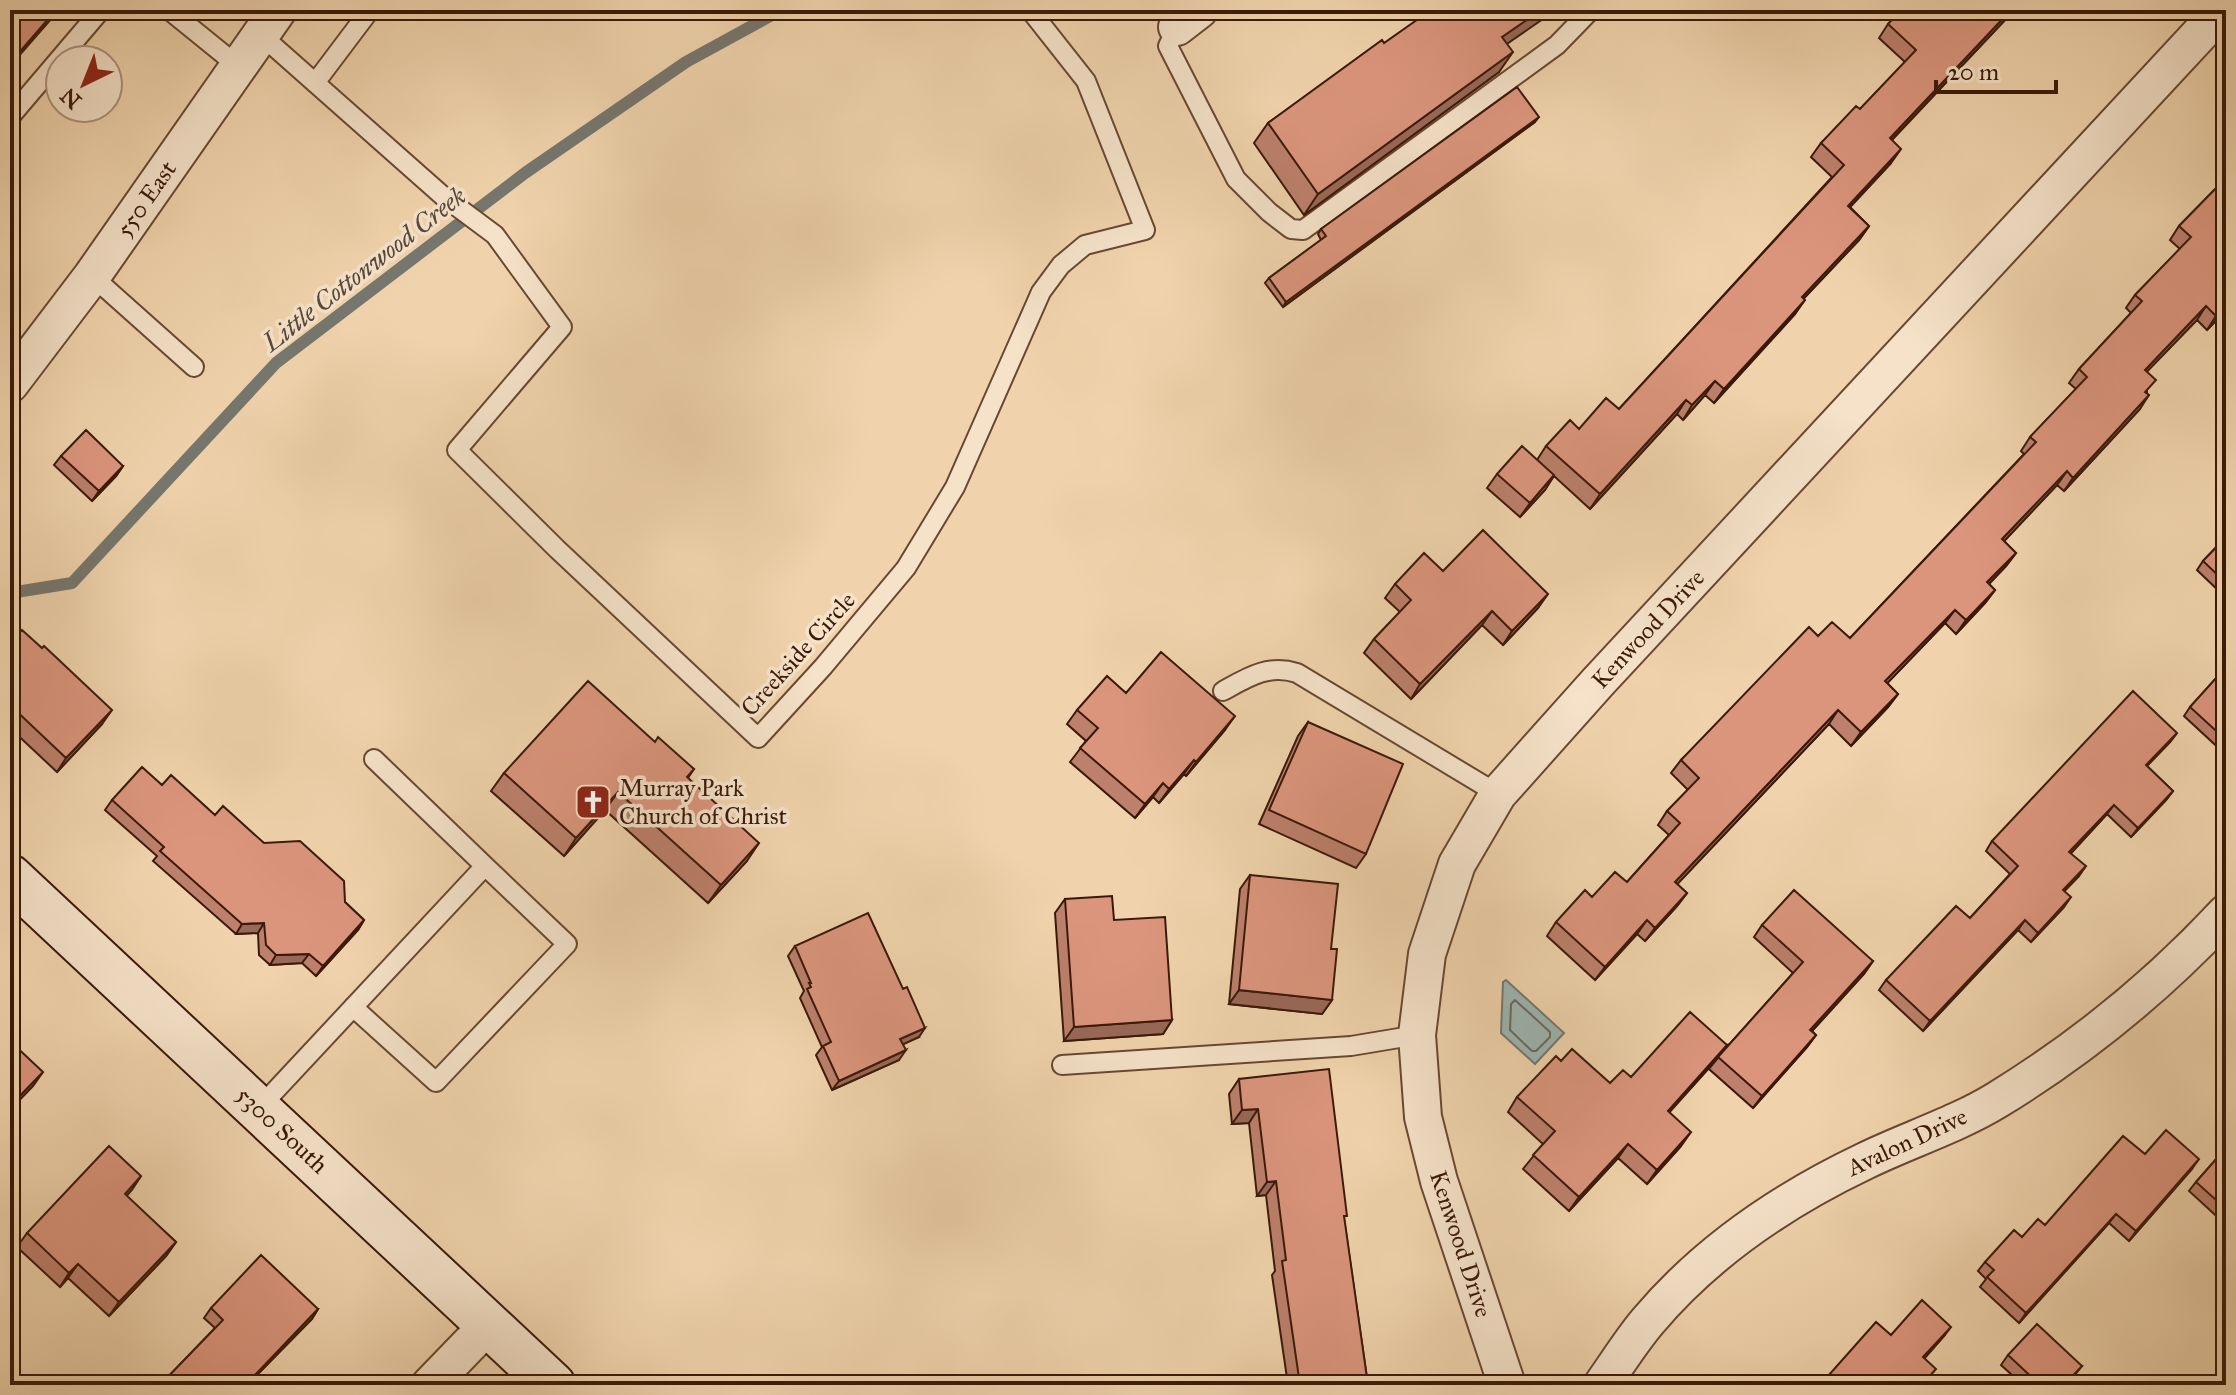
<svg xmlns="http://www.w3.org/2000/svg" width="2236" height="1395" font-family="'IM FELL Great Primer',serif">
  <rect width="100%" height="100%" fill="#f0d3ac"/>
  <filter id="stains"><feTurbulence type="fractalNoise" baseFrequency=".0025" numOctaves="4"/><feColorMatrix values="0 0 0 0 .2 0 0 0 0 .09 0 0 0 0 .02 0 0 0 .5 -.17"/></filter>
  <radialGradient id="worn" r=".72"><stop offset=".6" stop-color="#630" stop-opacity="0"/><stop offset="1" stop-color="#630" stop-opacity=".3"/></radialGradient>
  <path fill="#9db6b3" stroke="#76776f" stroke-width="2" d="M1506,980L1564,1033L1535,1064L1501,1033L1503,982Z"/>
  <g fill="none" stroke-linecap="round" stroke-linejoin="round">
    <path stroke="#6c685e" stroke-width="2" d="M1515,1000L1550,1032V1037L1536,1051H1532L1510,1030L1511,1004Z"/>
    <path stroke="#76776f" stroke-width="12" d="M10,593L72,583L276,363L525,173L686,62L781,10"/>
    <defs>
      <path id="service" d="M169,10L238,66
        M1177,27L1168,46L1236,179L1269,212L1291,229L1303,230L1557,45L1591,10
        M261,35L444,197L495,235L562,327L457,450L557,549L758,738L823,667L906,568L955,487L1041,292L1061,265L1085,245L1145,230L1086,81L1030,10
        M315,83L370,10
        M10,117L101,10
        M92,276L194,367
        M1223,691C1248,677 1268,664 1297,673L1498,794
        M353,1007L436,1082L567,944L485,866
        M1062,1065L1351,1046L1417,1035
        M259,1108L485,866L374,759"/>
      <path id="minor" d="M1177,27L1199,10
        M10,384L92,276L278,10
        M430,1385L489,1324
        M1507,1385L1439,1181L1423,1117L1417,1035L1427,954L1457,864L1498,794L1598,682L2222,10
        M1602,1385C1617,1364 1631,1341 1648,1321C1707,1251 1783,1200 1865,1161C1908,1140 1956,1125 1997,1100C2082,1048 2158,986 2226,913"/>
      <path id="secondary" d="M10,877L553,1385"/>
    </defs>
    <use href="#service" stroke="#684832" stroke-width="22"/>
    <use href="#minor" stroke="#684832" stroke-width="40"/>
    <use href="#secondary" stroke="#3b190a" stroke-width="48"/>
    <use href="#service" stroke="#f5e2c9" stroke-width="18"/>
    <use href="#minor" stroke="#f5e2c9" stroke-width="36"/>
    <use href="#secondary" stroke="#f5e2c9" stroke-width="44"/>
  </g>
  <path fill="#bc806c" stroke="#3b190a" stroke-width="2" d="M1901,10H2012L2006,19L1892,140L1891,163L1850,207L1869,226L1859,240L1804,298L1795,314L1714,403L1705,395L1683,420L1677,414L1590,509L1554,476L1545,490L1520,517L1487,488L1497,474L1537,460L1546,446L1619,409L1832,177L1811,157L1821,143L1860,109L1905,62L1879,38L1888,24Z
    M1384,43L1507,44L1499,72L1304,215L1254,143L1268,123Z
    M1535,122L1283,307L1265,283L1269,278L1321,240L1318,234L1321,229Z
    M2226,178V310L2207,330L2197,320L2147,371V393L2140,409L2064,491L2057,485L2004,541L2016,553L2006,566L1989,584L1995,590L1985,603L1956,634L1945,623L1887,683L1898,694L1888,707L1851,746L1829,724L1677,884L1687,893L1677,906L1645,941L1637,934L1595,980L1547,936L1556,922L1592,897L1627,882L1669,835L1658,825L1667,811L1688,790L1671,773L1681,760L1818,636L1850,638L2024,454L2021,451L2030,437L2076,389L2069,383L2079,369L2131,313L2126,308L2135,295L2180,249L2170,240L2179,226Z
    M61,456L123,466L116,476L92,501L54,465Z
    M2226,537V598L2197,570L2203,561Z
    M1443,571L1538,608L1503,645L1482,625L1411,699L1364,653L1374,639L1400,612L1385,598L1395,584Z
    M10,643L102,724L57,772L10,728Z
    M2226,667V751L2224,753L2184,716L2190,707Z
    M1126,693L1225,730L1186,776L1184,774L1159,803L1153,797L1135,818L1070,762L1086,741L1067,724L1077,710Z
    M1308,722L1366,854L1356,868L1259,824L1298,736Z
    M2177,733L2170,742L2147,766L2173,791L2166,800L2131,837L2107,814L2071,853L2079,876L2064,891V907L2031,942L2018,930L1923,1031L1879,990L1886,980L1970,918L2010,874L1986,851L1992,841Z
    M655,742L694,769L688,778L747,861L708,903L605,810L564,856L491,791L504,773Z
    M162,785L264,843L345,902L364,920L358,930L316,976L302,963L270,965L259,955L258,933L236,934L153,861L157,856L105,810L112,800Z
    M1250,875L1331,949L1332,1000L1322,1014L1229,1004L1240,889Z
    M1065,899L1114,920L1172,1020L1163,1034L1064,1041L1055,913Z
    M1762,925L1873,961L1864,974L1812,1031L1816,1035L1807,1047L1753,1108L1709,1069L1716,1060L1669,1112L1681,1146L1647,1184L1618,1158L1569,1211L1523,1169L1543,1144L1508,1112L1517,1097L1561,1061L1610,1083L1631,1077L1727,1045L1719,1056L1793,973L1754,937Z
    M795,946L919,1037L903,1044L899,1060L832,1090L816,1055L822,1047L800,998L804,991L788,956Z
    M1239,1079L1344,1219L1368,1385H1288L1272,1275L1275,1271L1266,1195L1257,1196L1249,1123L1232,1124L1229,1094Z
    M2226,1148V1221L2224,1223L2189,1191L2196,1182Z
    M2145,1154L2192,1169L2129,1241L2109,1223L2019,1323L1980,1287L1986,1279L1978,1271L1985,1262L2022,1237L2045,1225Z
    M141,1176L126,1196L176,1242L166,1256L109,1316L68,1278L60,1287L17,1247L27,1233Z
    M211,1308L318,1309L312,1319L253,1379L160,1385L215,1328L204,1318Z
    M1891,1335L1944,1336L1924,1358L1929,1379L1924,1385H1820Z
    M2008,1355L2082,1366L2067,1385H2023L2001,1365Z"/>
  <path fill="#996858" stroke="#3b190a" stroke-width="2" d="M56,10H59L10,66V63Z
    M1541,10H1556L1488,57L1502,37Z
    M2011,10H2012L2006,19L1880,152L1890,138Z
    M1513,52L1499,72L1304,215L1318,194Z
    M1539,117L1535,122L1283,307L1286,302Z
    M1901,149L1891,163L1838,220L1848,206Z
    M1869,226L1859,240L1792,311L1802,297Z
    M1805,300L1795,314L1714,403L1724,389Z
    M2206,306L2197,320L2136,383L2145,370Z
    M2226,306V310L2207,330L2216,316Z
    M1715,381L1705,395L1683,420L1692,405Z
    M2149,395L2140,409L2064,491L2073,478Z
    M1686,400L1677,414L1590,509L1600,494Z
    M123,466L116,476L92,501L99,491Z
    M2067,471L2057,485L1993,553L2002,539Z
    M1554,475L1545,490L1520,517L1530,503Z
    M2016,553L2006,566L1977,596L1987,582Z
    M1995,590L1985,603L1956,634L1966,620Z
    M1548,594L1538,608L1503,645L1512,631Z
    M1955,610L1945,623L1876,695L1885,681Z
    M1492,611L1482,625L1411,699L1420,684Z
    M1898,694L1888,707L1851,746L1861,732Z
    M112,710L102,724L57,772L66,758Z
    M1838,710L1829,724L1666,896L1675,882Z
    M1235,716L1225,730L1186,776L1196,762Z
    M2177,733L2170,742L2139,774L2146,765Z
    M1194,760L1184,774L1159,803L1169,789Z
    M1163,783L1153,797L1135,818L1145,804Z
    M2173,791L2166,800L2131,837L2138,828Z
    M618,792L605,810L564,856L576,838Z
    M2114,805L2107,814L2063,862L2069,852Z
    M759,843L747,861L708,903L721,885Z
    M2086,866L2079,876L2056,900L2063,890Z
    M1687,893L1677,906L1645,941L1655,928Z
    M2071,897L2064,907L2031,942L2038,933Z
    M364,920L358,930L316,976L323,966Z
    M1647,920L1637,934L1595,980L1605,967Z
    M2025,920L2018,930L1923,1031L1930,1021Z
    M264,923L258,933L236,934L242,924Z
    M309,954L302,963L270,965L276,955Z
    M1873,961L1864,974L1802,1042L1810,1030Z
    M1239,990L1332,1000L1322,1014L1229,1004Z
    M1172,1020L1163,1034L1064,1041L1074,1027Z
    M925,1028L919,1037L893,1049L900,1039Z
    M1816,1035L1807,1047L1753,1108L1762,1096Z
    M1727,1045L1717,1059L1658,1125L1668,1111Z
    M906,1050L899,1060L832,1090L839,1081Z
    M43,1072L33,1086L10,1110V1106Z
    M1258,1109L1249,1123L1232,1124L1242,1110Z
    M1691,1132L1681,1146L1647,1184L1657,1170Z
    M1628,1144L1618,1158L1569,1211L1579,1197Z
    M2199,1159L2192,1169L2129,1241L2136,1231Z
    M141,1176L132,1190L115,1209L125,1194Z
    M1276,1181L1266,1195L1257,1196L1267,1182Z
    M2116,1214L2109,1223L2019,1323L2026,1313Z
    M176,1242L166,1256L109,1316L119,1302Z
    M78,1264L68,1278L60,1287L69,1273Z
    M318,1309L312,1319L247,1385L252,1378Z
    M1951,1327L1944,1336L1917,1367L1923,1357Z"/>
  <path fill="#db957d" stroke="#3b190a" stroke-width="2" d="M10,10H56L10,63Z
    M1431,10H1541L1502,37L1513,52L1318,194L1268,123L1382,40L1384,43Z
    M1901,10H2011L1890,138L1901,149L1848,206L1869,226L1802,297L1805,300L1724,389L1715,381L1692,405L1686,400L1600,494L1546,446L1570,420L1579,429L1606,398L1619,409L1844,165L1821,143L1856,106L1860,109L1916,50L1888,24Z
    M1517,87L1539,117L1286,302L1269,278L1326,236L1321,229Z
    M2226,178V306L2216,316L2206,306L2145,370L2156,380L2145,392L2149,395L2073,478L2067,471L2002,539L2016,553L1987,582L1995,590L1966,620L1955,610L1885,681L1898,694L1861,732L1838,710L1675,882L1687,893L1655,928L1647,920L1605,967L1556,922L1585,890L1592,897L1615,872L1627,882L1680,823L1667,811L1699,778L1681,760L1809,627L1818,636L1832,622L1850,638L2036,442L2030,437L2087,377L2079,369L2142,301L2135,295L2191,237L2179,226Z
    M86,430L123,466L99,491L61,456Z
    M1522,446L1554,475L1530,503L1497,474Z
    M1483,530L1548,594L1512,631L1492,611L1420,684L1374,639L1411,600L1395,584L1424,553L1443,571Z
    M2226,537V583L2203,561Z
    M22,630L42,648L44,646L112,710L66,758L10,705V643Z
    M1161,652L1235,716L1196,762L1194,760L1169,789L1163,783L1145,804L1080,748L1098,728L1077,710L1107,676L1126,693Z
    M2226,667V740L2190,707Z
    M588,681L655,742L658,737L694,769L687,777L759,843L721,885L618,792L576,838L504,773Z
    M2133,691L2177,733L2146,765L2173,791L2138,828L2114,805L2069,852L2086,866L2063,890L2071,897L2038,933L2025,920L1930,1021L1886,980L1956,906L1970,918L2018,866L1992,841Z
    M1308,722L1403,764L1366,854L1269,810Z
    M142,767L162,785L171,775L215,815L223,806L264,843L300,841L344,881L345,902L364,920L323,966L309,954L276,955L266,945L264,923L242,924L160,851L164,847L112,800Z
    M1250,875L1338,884L1331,949H1337L1332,1000L1239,990Z
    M1794,890L1873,961L1810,1030L1816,1035L1762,1096L1718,1057L1803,962L1762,925Z
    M1112,896L1114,920L1165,917L1172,1020L1074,1027L1065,899Z
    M868,913L903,989L907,987L925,1028L900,1039L906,1050L839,1081L823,1046L831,1042L807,989L811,987L809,983H811L795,946Z
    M1690,1012L1727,1045L1668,1111L1691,1132L1657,1170L1628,1144L1579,1197L1533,1155L1555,1131L1517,1097L1556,1056L1561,1061L1572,1049L1610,1083L1623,1070L1631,1077Z
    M10,1041L43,1072L10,1106Z
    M1329,1069L1347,1216H1344L1368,1385H1300L1282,1261L1286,1260L1276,1181L1267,1182L1258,1109L1242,1110L1239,1079Z
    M2166,1130L2199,1159L2136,1231L2116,1214L2026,1313L1987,1277L1994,1270L1985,1262L2014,1230L2022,1237L2038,1219L2045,1225L2123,1136L2145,1154Z
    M109,1146L141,1176L125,1194L176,1242L119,1302L78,1264L69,1273L27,1233Z
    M2226,1148V1209L2196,1182Z
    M261,1255L318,1309L252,1378L259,1385H160L223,1320L211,1308Z
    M1922,1300L1951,1327L1923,1357L1936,1369L1922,1385H1898L1892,1379L1886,1385H1820L1876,1322L1891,1335Z
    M2037,1324L2082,1366L2064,1385H2040L2008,1355Z"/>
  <defs>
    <symbol id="church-square" viewBox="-11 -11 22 22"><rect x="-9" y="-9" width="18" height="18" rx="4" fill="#8f2418" stroke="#f5e2c9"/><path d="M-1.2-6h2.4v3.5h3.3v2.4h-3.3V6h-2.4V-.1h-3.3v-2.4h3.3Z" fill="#fff"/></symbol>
  </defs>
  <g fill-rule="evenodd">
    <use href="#church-square" x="573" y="782" width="40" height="40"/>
  </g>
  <g text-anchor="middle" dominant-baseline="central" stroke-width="7" stroke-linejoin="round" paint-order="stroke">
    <g font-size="24" fill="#3b190a" stroke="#f5e2c9">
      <text transform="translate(146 199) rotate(-55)">550 East</text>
      <text transform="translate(1648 629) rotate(-47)">Kenwood Drive</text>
      <text transform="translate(798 654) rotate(-48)">Creekside Circle</text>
      <text transform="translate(282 1130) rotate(43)">5300 South</text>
      <text transform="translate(1907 1142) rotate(-25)">Avalon Drive</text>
      <text transform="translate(1461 1244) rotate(72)">Kenwood Drive</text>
    </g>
    <g font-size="24" fill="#3b190a" stroke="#f5e2c9" text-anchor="start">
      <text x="619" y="788">Murray Park<tspan x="619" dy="28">Church of Christ</tspan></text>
    </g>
    <g font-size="26" font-style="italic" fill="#58483d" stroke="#f5e2c9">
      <text transform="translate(364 269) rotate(-38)">Little Cottonwood Creek</text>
    </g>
  </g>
  <rect width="2236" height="1395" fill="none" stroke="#f0d3ac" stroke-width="40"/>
  <rect x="12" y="12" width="2212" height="1371" fill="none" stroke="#3b190a" stroke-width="4"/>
  <rect x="20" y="20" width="2196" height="1355" fill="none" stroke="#3b190a" stroke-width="2"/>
  <g transform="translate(84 84) rotate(223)"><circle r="38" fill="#f5e2c9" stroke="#ab927d" stroke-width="2"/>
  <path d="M0-6L14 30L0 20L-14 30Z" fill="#8f2418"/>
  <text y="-12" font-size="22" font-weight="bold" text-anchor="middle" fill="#3b190a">N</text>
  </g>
  <path d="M1936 80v12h120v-12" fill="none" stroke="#3b190a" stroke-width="4"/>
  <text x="1948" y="80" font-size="24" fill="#3b190a" stroke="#f5e2c9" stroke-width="6" paint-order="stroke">20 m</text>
  <rect width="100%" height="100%" filter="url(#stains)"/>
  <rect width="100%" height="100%" fill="url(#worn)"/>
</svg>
